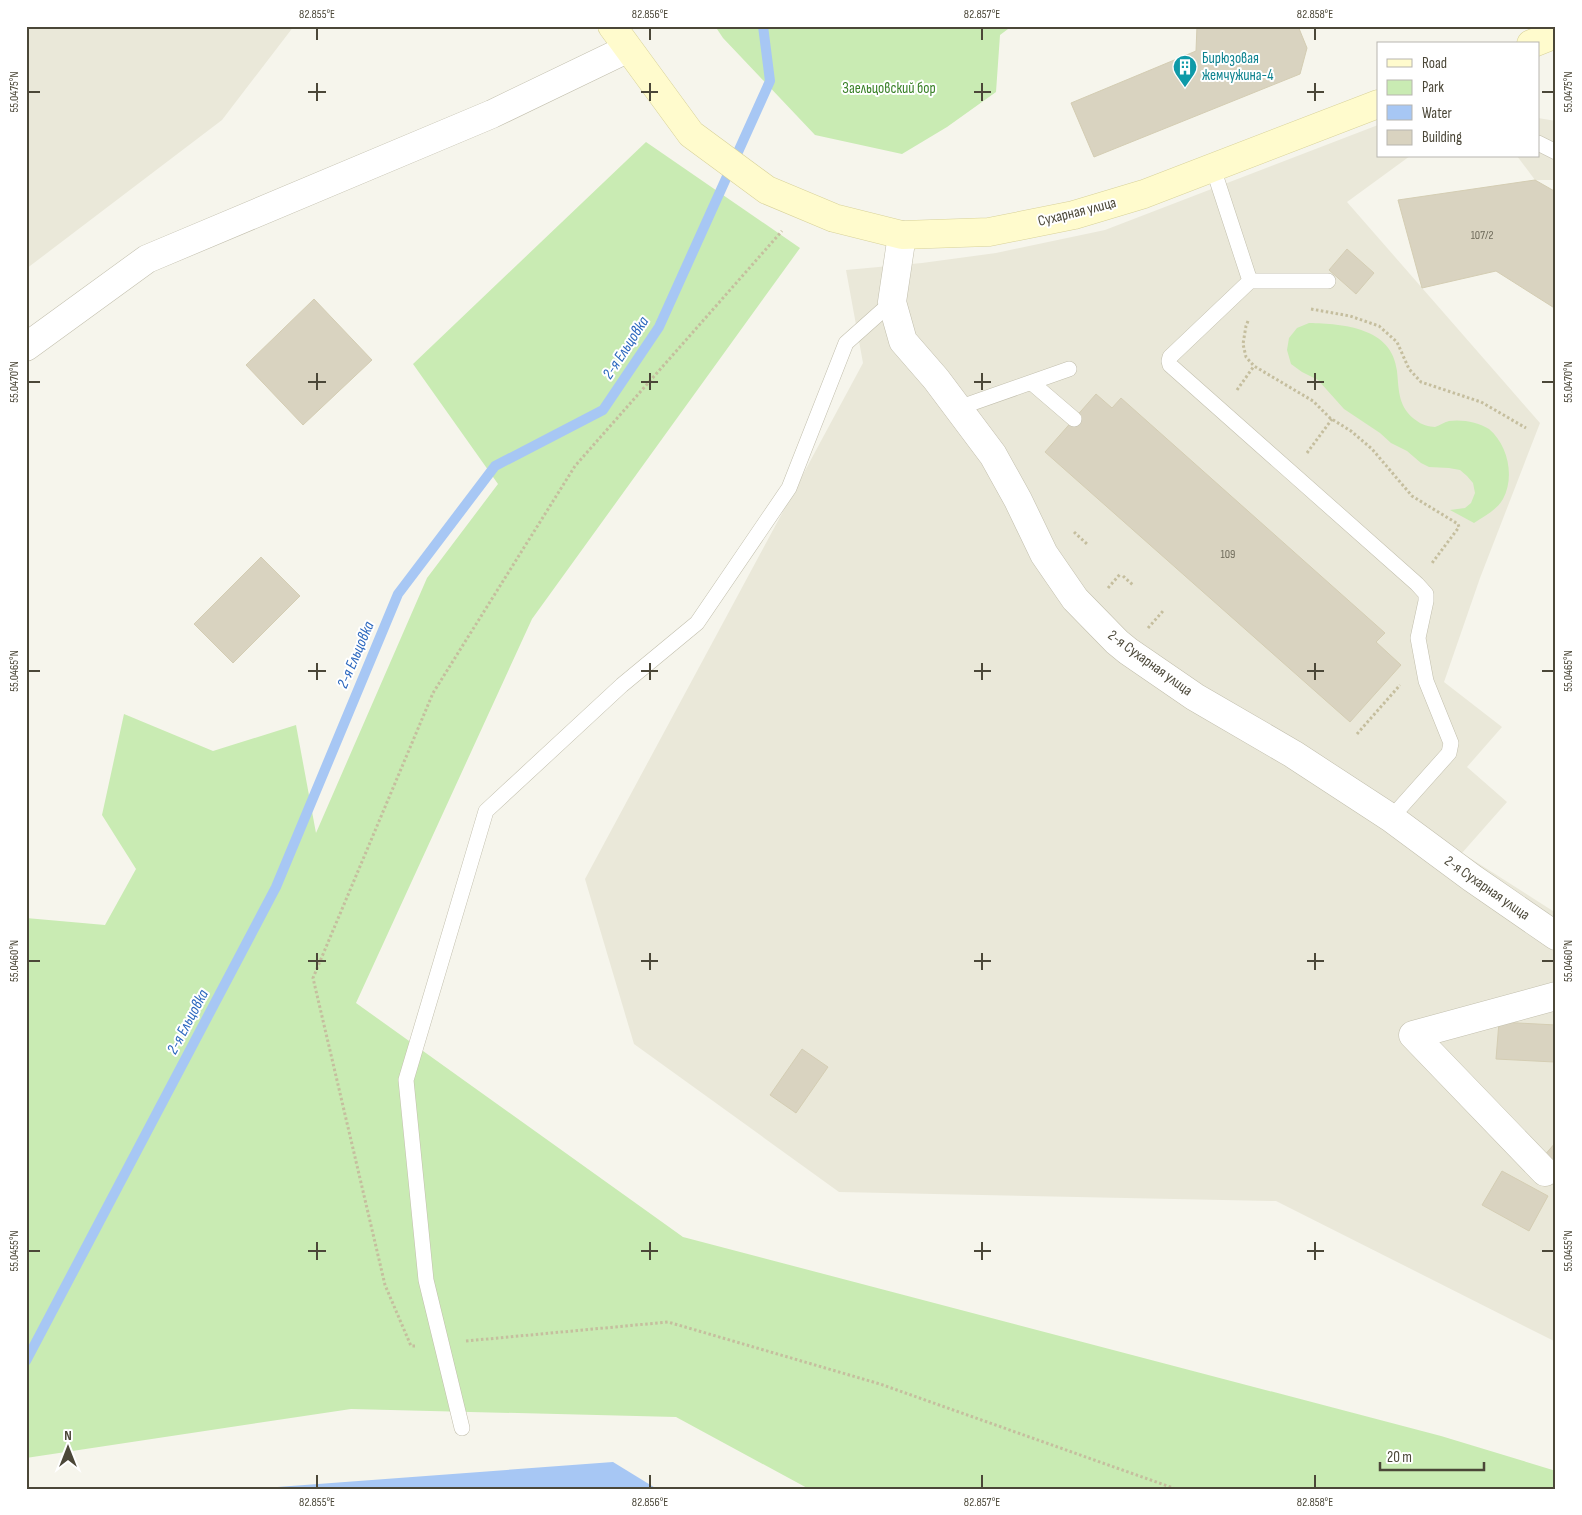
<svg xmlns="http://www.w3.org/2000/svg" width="1582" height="1515" font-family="'Sofia Sans Condensed',sans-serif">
  <rect width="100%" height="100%" fill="#f6f5ec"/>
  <path fill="#eae8d9" d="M26,26H294L222,120L26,269Z
    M1538,118L1556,121V180H1535L1517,156H1538Z
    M1378,125V156H1410L1347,202L1540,423L1480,578L1444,682L1502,727L1467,767L1507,802L1462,853L1556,913V1342L1276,1201L839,1192L634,1044L585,879L863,363L846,270L922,263L996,253L1105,230Z"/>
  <path fill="#c9ebb3" d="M715,26H1012L1000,35L996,92L947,127L902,154L815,135L723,38Z
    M646,142L800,248L532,619L356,1003L683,1237L1441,1436L1556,1471V1489H809L676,1417L351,1409L26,1458V918L105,925L136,869L102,815L124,714L213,751L296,725L316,833L427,578L498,484L413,364Z
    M1309,323C1343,324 1392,327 1397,371C1399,391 1398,408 1417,421C1420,424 1430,427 1435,427C1439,426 1444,422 1449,421C1461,419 1479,422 1489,429C1508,445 1515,477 1503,499C1497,510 1484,516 1474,523L1450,510L1465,508L1471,503L1475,493L1473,483L1467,476L1460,470L1449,468L1429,467L1421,463L1407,451L1391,443L1380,433L1344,409L1318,380L1302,372L1291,364L1287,350L1289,338L1297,328Z"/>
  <path fill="#a7c7f4" d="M613,1462L657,1489H249Z"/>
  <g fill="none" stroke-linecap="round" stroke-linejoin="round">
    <path stroke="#a7c7f4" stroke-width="10" d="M26,1361L276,887L398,594L495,466L603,410L659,327L770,81L763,26"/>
  </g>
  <path fill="#d9d3c0" stroke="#d4cdb3" d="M1197,26H1298L1307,48L1300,74L1094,157L1071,103L1196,51Z
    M1535,180L1556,192V309L1496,271L1422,288L1398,200Z
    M1347,249L1374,273L1356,294L1329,270Z
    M314,299L372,360L303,425L246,365Z
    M1096,394L1112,408L1121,398L1385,633L1376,642L1401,665L1350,722L1045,452Z
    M261,557L300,596L233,663L194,624Z
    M1499,1022L1556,1025L1554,1062L1496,1059Z
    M802,1049L828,1067L796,1113L770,1095Z
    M1556,1142V1168L1543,1157Z
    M1502,1171L1548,1196L1529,1231L1482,1205Z"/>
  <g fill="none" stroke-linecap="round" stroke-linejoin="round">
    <defs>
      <path id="lane" d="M1538,143L1556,152
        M1213,168L1250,281L1170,357L1169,361L1170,365L1417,584L1426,594V601L1418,638L1426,681L1451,743L1449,753L1391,818
        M1250,281H1328
        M1032,383L1074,419
        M958,408L1069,369
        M462,1428L426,1280L406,1080L486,811L622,685L697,623L789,488L846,343L892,302"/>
      <path id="street" d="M902,235L892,302L903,341L936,379L993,455L1018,500L1044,554L1075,599L1117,642L1128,651L1195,697L1293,754L1391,818L1472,878L1556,936
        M26,347L147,259L492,114L627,49
        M1545,1172L1413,1035L1556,996"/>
      <path id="secondary" d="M612,26L691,134L767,190L834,218L902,235L989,232L1074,215L1144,194L1378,104
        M1531,44L1556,34"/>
    </defs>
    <use href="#lane" stroke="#c2bfad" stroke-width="16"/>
    <use href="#street" stroke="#c2bfad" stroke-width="29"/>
    <use href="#secondary" stroke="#d8d29a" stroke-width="29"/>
    <path stroke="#c5be9e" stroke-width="3" stroke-dasharray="2.5 2.5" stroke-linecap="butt" d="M1311,309L1350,316L1379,326L1397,342L1409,369L1421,382L1481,402L1526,428
      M1248,321L1246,326L1243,344L1246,357L1254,366L1313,401L1330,418L1351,431L1372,449L1412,496L1458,524L1459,527L1432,563
      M1237,390L1254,366
      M1307,453L1332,419
      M1074,532L1087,544
      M1123,576L1134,586
      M1108,588L1121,573
      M1148,628L1163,611
      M1357,734L1400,685
      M466,1341L668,1322L880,1384L1176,1489
      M415,1346H411L385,1285L313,978L433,693L575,466L782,231"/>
    <use href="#lane" stroke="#fff" stroke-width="15"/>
    <use href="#street" stroke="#fff" stroke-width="28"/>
    <use href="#secondary" stroke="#fffbcd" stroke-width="28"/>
  </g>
  <path fill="none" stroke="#4b4738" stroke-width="2" d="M317,28V40M650,28V40M982,28V40M1315,28V40M317,83V101M650,83V101M982,83V101M1315,83V101M28,92H40M308,92H326M641,92H658M974,92H991M1307,92H1324M1542,92H1554M317,373V390M650,373V390M982,373V390M1315,373V390M28,382H40M308,382H326M641,382H658M974,382H991M1307,382H1324M1542,382H1554M317,663V680M650,663V680M982,663V680M1315,663V680M28,671H40M308,671H326M641,671H658M974,671H991M1307,671H1324M1542,671H1554M317,953V970M650,953V970M982,953V970M1315,953V970M28,961H40M308,961H326M641,961H658M974,961H991M1307,961H1324M1542,961H1554M317,1242V1260M650,1242V1260M982,1242V1260M1315,1242V1260M28,1251H40M308,1251H326M641,1251H658M974,1251H991M1307,1251H1324M1542,1251H1554M317,1475V1488M650,1475V1488M982,1475V1488M1315,1475V1488"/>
  <defs>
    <symbol id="building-pin" viewBox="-11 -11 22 30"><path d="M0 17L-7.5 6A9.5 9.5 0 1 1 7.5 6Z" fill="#0f9aa8" stroke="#fff"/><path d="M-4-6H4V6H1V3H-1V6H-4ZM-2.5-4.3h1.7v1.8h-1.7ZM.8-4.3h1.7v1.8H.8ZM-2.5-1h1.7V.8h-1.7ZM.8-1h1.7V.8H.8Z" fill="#fff"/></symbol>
  </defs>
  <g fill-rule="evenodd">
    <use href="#building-pin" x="1171" y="53" width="28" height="38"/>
  </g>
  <g text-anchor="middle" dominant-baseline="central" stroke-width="4" stroke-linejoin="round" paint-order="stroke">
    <g font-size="12" fill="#6e6a5a">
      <text x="1482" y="235">107/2</text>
      <text x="1228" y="554">109</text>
    </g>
    <g font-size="15" fill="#0d838f" stroke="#fff" text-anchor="start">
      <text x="1202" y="58">Бирюзовая<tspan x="1202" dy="17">жемчужина-4</tspan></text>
    </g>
    <g font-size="15" fill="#3a8128" stroke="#fff">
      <text x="889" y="88">Заельцовский бор</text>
    </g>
    <g font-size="15" fill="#4b4738" stroke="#fff">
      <text transform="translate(1077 212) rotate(-14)">Сухарная улица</text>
      <text transform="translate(1150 663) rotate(36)">2-я Сухарная улица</text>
      <text transform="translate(1487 888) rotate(35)">2-я Сухарная улица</text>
    </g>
    <g font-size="16" font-style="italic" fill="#2b67be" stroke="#fff">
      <text transform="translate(626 348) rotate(-57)">2-я Ельцовка</text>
      <text transform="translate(356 655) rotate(-67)">2-я Ельцовка</text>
      <text transform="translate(188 1022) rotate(-62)">2-я Ельцовка</text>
    </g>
  </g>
  <rect width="1582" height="1515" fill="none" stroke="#ffffff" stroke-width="55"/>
  <rect x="1377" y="42" width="162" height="115" fill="#ffffff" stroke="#b7b5af"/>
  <rect x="1387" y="59" width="25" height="8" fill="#fffbcd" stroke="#b7b5af"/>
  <text x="1422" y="68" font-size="15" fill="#4b4738">Road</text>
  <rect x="1387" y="80" width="25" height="15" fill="#c9ebb3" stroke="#b7b5af"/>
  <text x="1422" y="92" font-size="15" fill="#4b4738">Park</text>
  <rect x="1387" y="105" width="25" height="15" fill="#a7c7f4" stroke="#b7b5af"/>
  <text x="1422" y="118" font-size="15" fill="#4b4738">Water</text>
  <rect x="1387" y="130" width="25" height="15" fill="#d9d3c0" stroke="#b7b5af"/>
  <text x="1422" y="142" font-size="15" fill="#4b4738">Building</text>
  <g transform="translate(68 1448)" stroke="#ffffff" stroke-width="4" paint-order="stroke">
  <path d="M0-4L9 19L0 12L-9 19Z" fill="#4b4738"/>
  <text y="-8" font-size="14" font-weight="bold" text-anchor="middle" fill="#4b4738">N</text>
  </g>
  <path d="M1380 1462v8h104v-8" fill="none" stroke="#4b4738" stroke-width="2.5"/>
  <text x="1387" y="1462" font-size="15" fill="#4b4738" stroke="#ffffff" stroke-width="4" paint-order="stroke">20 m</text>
  <rect x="28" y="28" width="1526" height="1460" fill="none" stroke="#4b4738" stroke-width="2"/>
  <g font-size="12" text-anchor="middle" fill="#4b4738">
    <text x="317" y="18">82.855°E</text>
    <text x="650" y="18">82.856°E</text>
    <text x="982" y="18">82.857°E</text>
    <text x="1315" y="18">82.858°E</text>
    <text transform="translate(14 92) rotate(-90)" y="4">55.0475°N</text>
    <text transform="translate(1568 92) rotate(-90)" y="4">55.0475°N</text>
    <text transform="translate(14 382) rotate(-90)" y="4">55.0470°N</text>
    <text transform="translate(1568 382) rotate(-90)" y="4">55.0470°N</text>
    <text transform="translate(14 671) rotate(-90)" y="4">55.0465°N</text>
    <text transform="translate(1568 671) rotate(-90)" y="4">55.0465°N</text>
    <text transform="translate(14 961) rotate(-90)" y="4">55.0460°N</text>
    <text transform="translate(1568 961) rotate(-90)" y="4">55.0460°N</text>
    <text transform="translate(14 1251) rotate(-90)" y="4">55.0455°N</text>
    <text transform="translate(1568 1251) rotate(-90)" y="4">55.0455°N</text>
    <text x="317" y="1506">82.855°E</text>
    <text x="650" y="1506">82.856°E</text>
    <text x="982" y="1506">82.857°E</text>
    <text x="1315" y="1506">82.858°E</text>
  </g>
</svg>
